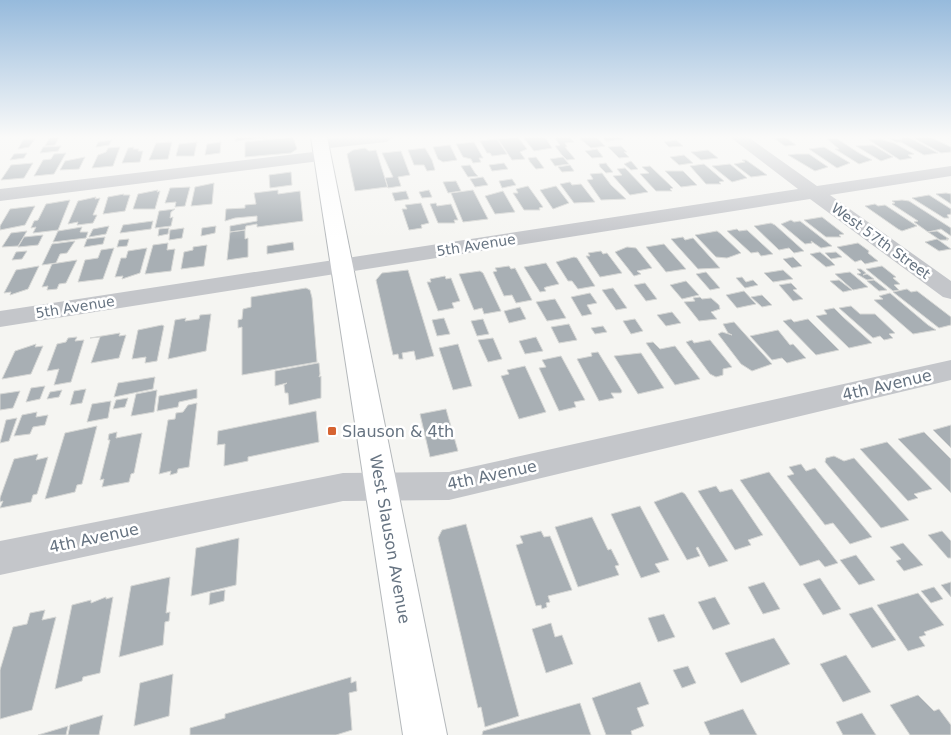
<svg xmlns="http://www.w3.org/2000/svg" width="951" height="735" font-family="'DejaVu Sans',sans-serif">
  <rect width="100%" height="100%" fill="#f5f5f2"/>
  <path fill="#a8afb4" stroke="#d6d7d5" d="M50,137H59L55,145L45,146Z
    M237,137H273L235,141Z
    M293,137L297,149L291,153L245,157V142Z
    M518,137L527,149L520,152L525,159L512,160L498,139Z
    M523,137H545L552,148L534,151Z
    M554,137H570L574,142L565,143L567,147H565L575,159L567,160L562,155L555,146L560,145Z
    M578,137H596L605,146L591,148Z
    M602,137H621L623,139L606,141Z
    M785,137L796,145L785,146L774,138Z
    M887,137L898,140L902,139L898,137H908L938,153L924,155L901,142H896Z
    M912,137H930L951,147V152L941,153Z
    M836,138L859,153L872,160L859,164L835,149H839L827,139Z
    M35,139L29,147L18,149L23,140Z
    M497,139L507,154L492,156L490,153H487L480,141Z
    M879,139L894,143L914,154L908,155L912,158L900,160L869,140Z
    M112,140L109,145L96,147L98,142Z
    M676,140L683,146L669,147L664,142Z
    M172,142L168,159L149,160L156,143Z
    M197,142L194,156H176L179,144Z
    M221,142L220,153L205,155L207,144Z
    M474,142L483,158H479L481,162L473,163L471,159L463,157L456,144Z
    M450,145L457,160L443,162L438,159L433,147Z
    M873,145L893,157L881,161L856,146Z
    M61,146L58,151L40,153L43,147Z
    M621,146L627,152H624L629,157L619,158L608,147Z
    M120,147L113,166L92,168L98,155L106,152L108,148Z
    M134,147L133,149H139L138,151H143L140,162L122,163L128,148Z
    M824,147L850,163L837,168L809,149Z
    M365,148L369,151L376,150L388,188L387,187L355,191L347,154L353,150Z
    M425,148L432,160L435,170L427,171L424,165H414L408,150Z
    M597,149L603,157L592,158L585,151Z
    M708,150L718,158L701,160L691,152Z
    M401,151L410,175L398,177L401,186L388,188L385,178L393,177L382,153Z
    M27,153L24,158L10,160L14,154Z
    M66,153L54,174L34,176L43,160L51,159L54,154Z
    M796,154H809L828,167L815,171L788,155Z
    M684,155L693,163L679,165L670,157Z
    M85,157L79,169L60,170L65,161Z
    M536,157L544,168L536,169L530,162L528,158Z
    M563,157L569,164L555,166L550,159Z
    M742,160H746L767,175L751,177L734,164L745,162Z
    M631,161L638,169L631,170L624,164Z
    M33,163L24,178L1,180L11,165Z
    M504,163L508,169L492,171L489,165Z
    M606,163L608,166L613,172L606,173L600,167L599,164Z
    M704,164L724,181L719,182L721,184H706L690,166Z
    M730,164L747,178L732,182L712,166Z
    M470,165L475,173L478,176L468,177L461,166Z
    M570,165L574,171L562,172L558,167Z
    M650,166L673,188L670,189L672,191H656L640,174L649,173L642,167Z
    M625,168L648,192L630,195L613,176L622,175L617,169Z
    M665,171H683L697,185L681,187Z
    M291,172L292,185L270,188L269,175Z
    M602,173L611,185L626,199L601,200L587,180L593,179L590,174Z
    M483,177L488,185L475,187L470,179Z
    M512,179L516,185L502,188L499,181Z
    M456,181L461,191L448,193L443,182Z
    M570,182L572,185L581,184L595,202L574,203L560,184Z
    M214,183L212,204L191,206L195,187Z
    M528,186L543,207L539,208L540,210H524L513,193H518L516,189Z
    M556,186L569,203L553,209L540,190Z
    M190,187L185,206L175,207L176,202L165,203L170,188Z
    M158,190L157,192L160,191L155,209H133L138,194Z
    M278,190V194L300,191L303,221L257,227V224L246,226L245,230L230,232V226L257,221V216L235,218L225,221L226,209L245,208V205L256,204L254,193Z
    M429,190L432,197L422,198L419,192Z
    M473,190L488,219L463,222L451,193Z
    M406,191L409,199L395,201L392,193Z
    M503,191L515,212L495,214L485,196Z
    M946,193L951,194V204L936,194Z
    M124,194L123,195H130L125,211L103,214L108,197Z
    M929,195L951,209V214L947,215L949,218H944L912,198Z
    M96,197L95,199L100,198L93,215H97L93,223L77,225L78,222L68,224L78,201Z
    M70,200L58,230L33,233L36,227L31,228L34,221L38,220L46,204Z
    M902,200L909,201L951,228V236L941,229L928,232L914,222L918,221L892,204L895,203L892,201Z
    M421,203L429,223L421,225L422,228L409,230L402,209H407L405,205Z
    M436,203L437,206L451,204L458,220H454L455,223H438L430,204Z
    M875,204L878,206L885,205L917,226L902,231L898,229L865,206Z
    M35,206L25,225L0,230V226L10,209Z
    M175,209L171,212L170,218L173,217L171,226L155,228L159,211Z
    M822,217L844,234L839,235L841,237H826L804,220Z
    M791,220L794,222L800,221L832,246L821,248L811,241L812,243L805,244L781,224Z
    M153,221L151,229L120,233L123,225Z
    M771,223L775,225L804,251L794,253L789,248L779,250L754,226Z
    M109,226L106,234L89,237L93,229Z
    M216,226L215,233L201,236L202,228Z
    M82,227L80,232H88L86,238L53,242L58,231Z
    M169,228L168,234L158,236L159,229Z
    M184,228L182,238L169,240L170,230Z
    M737,229L739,231L747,230L773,254L761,256L758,252L751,253L727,231Z
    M245,230V239L248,238V257L227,260L230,232Z
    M27,231L18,246L2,247L11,233Z
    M717,231L721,234L741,253L727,258L716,257L695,235Z
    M937,231L949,239H946L948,240H940L928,232Z
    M43,235L38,245L18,247L24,237Z
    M105,237L103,244L84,247L87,239Z
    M683,237L685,240L693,238L720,268L698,269L671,239Z
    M129,239L127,246L117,247L119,240Z
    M937,239L951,249L939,251L925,242Z
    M75,241L67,253L60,254L56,263L42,265L52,244Z
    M293,242L294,250L267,254V246Z
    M168,243L167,250L175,249L171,271L145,274L153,245Z
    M858,243L869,251L868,253L878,261L865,264L861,260L855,262L837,247Z
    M664,244L686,269L666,272L646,247Z
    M207,245L204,266L181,269L184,252L193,250V247Z
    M627,247L636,248L652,268L637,271L641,274L634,276L615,252Z
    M114,248L103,279L78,282L85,260L98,258L101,250Z
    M147,248L140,273L122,279L123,276L115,277L121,258H126L128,251Z
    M27,251L22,259L12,260L16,252Z
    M601,251L603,254L607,253L622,273L600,277L586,256H590L588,253Z
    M820,252L831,261L835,265L826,267L810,254Z
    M836,252L842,257L831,259L825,253Z
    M574,257L577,258L595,286L578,289L572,281H568L556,262Z
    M793,257L802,266L792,268L783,259Z
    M77,260L66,283L59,284L57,289L47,290L48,286L42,287L52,264Z
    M546,263L559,284L546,287L544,288L546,291L540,292L524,267Z
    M39,266L28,289L10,295L11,292L4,293L16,270Z
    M509,266L511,269L515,268L532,300L516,303L512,295L504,296L493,272L497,271L495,268Z
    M882,266L896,277L893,278L900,284L894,285L899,290L893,291L866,269Z
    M857,269H861L866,273L863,275L867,274L874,279L867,280L857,274L861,273Z
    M408,270L434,356L416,360L414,351L402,353L403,359H399L398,354L393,355L376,280L382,273Z
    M783,270L793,279L773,282L764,273Z
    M480,271L483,273L501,311L484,314L482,308L474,310L459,274Z
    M706,272L720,288L710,290L696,274Z
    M850,272L868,287L853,290L835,274Z
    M445,276L446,279L451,278L460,301L452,303L454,308L438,311L427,282H431L430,279Z
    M742,277L746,282L753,280L758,285L745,288L736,278Z
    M839,280L852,290L843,292L830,281Z
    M874,280L887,290L879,291L867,281Z
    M686,281L699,295L682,299L670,285Z
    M645,283L657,299L646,301L634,285Z
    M791,283L797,289L793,290L803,299L793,301L779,285Z
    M306,288L310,290L312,298L317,362L242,375V327L238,328V320L242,319L243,309L251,307V297Z
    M613,288L627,308L616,310L602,290Z
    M907,289L911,292L917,291L951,317V325L939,328L893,292Z
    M744,291L756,304L737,308L726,295Z
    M590,293L597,303L587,305L592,314L582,316L571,297Z
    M890,293L928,325L936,330L913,334L874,300L883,299L879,296Z
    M762,295L772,305L762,307L751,297Z
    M700,297L702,299L711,298L719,305L720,309L711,312L717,319L699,321L684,302L695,301L693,298Z
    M555,299L566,318L547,321L536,302Z
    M851,306L860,314H875L895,333L889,334L893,338L884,340L880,336L873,338L839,308Z
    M520,307L526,319L509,323L504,311Z
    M834,308L843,317L872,343L849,348L816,316L827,314L824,310Z
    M672,312L681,323L666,326L657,315Z
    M211,314L206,351L168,359L175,320L186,318L185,321L199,319L200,315Z
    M444,318L450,334L437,336L432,320Z
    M483,319L489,334L477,336L471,321Z
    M635,319L643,331L631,334L623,321Z
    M791,319L794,322L808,319L839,350L816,355L783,321Z
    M734,322L772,364L752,371L741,364L718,334L722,332L732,335L728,333L723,324Z
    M569,324L577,340L559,343L551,327Z
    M162,325L164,326L157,361L145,363L146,357L132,359L138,330Z
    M603,326L607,332L595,334L591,328Z
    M778,330L790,345L793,344L806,358L787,363L782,358L772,360L750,336Z
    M120,333L119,336L126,335L119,358L91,363L100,337L90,338Z
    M77,337L75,341L84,340L71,382L54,385L59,369L47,371L57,344L66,342L68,338Z
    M536,337L543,351L525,354L519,341Z
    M493,338L502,359L488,362L478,340Z
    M692,340L694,343L710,340L732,367L723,369V375L716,377L710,374L686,342Z
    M653,342L660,349L675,346L700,379L675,385L646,343Z
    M36,344L35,347L43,346L31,374L2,379L15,351Z
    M458,344L472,386L453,390L439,348Z
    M598,352L622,391L621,393H611L614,398L599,401L577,359L592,356L591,353Z
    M641,353L664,388L638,394L614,356Z
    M561,356L585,400L574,402L576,407L559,411L539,368L546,367L542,360Z
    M318,363H319L320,374L319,377L321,376V398L289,405L288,393H285L284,385L287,383L275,386V371Z
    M525,366L546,412L519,419L501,376L509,374L507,370Z
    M155,377L153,389L114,397L118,383Z
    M45,386L40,399L26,402L31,388Z
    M86,389L82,403L70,405L74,391Z
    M197,389V398L179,402L178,407L157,411L159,396Z
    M62,390L59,397L47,399L50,392Z
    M157,390L154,412L131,416L136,394Z
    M20,391L13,408L0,410V394Z
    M128,398L125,407L113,409L116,400Z
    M111,401L108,418L87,422L92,404Z
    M197,403L189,467L178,469L177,473L170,475L171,471L159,474L168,420L175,419L176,413L183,412L188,405Z
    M446,409L458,451L430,457L420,414Z
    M316,411L319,442L248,457V461L224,466L225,444L217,445L218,431Z
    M37,412L36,417L48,415L45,425L33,427L30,434L14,436L22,415Z
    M17,418L9,441L0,443L6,420Z
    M951,425V448L933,430Z
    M97,426L82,484L77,485L75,492L45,499L65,433Z
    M117,432L116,438L142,433L134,473L131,474L129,482L102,487L104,479L100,480L110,440H108L109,434Z
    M924,432L951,459V493L898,439Z
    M887,442L932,489L914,494L918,498L908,501L860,449Z
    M38,454L36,460L48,457L37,494L33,495L31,502L0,508L3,501L0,502V498L14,459Z
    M834,456L844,461L854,458L909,520L881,528L825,462L826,458Z
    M801,464L806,471L815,468L872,537L850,544L833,523L825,525L787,476L794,474L789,467Z
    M769,472L838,563L825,567L819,560L800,566L740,480Z
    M716,486L720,492L732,489L763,535L748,540L751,545L735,550L698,491Z
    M682,492L685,494L728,561L709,567L698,547L696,548L700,556L687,560L654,502Z
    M640,506L669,560L655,564L660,572L641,578L611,514Z
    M592,517L608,550L611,549L619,565L615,566L619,575L578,587L555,527Z
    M466,524L519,716L485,727L481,707L478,708L438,538L442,530Z
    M541,531L544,537L550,536L572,590L548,596L550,602L546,603L547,607L542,609L541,605L536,606L516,545L523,543L520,536Z
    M942,531L951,541V558H948L928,535Z
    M239,538L236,585L191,596L196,548Z
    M903,543L923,565L904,571L896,561L901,559L890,547Z
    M856,555L875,580L859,585L840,560Z
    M170,577L166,613L170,612L169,621L165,622L163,645L119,657L131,586Z
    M820,578L841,609L823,615L803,584Z
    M764,582L780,609L763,614L748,587Z
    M951,582V597L941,585Z
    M934,587L943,599L931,603L921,591Z
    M225,590L224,601L209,605L210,593Z
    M918,593L944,625L924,632L926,635L919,637L925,646L908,651L877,605Z
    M106,597V599L113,597L100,673L83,677L82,681L55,689L72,605L91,600V603Z
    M715,597L730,624L713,630L698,602Z
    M872,607L896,640L872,648L849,614Z
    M45,610L42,620L56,617L32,710L0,719V670L13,627L27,624L30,613Z
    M664,614L675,637L658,642L648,618Z
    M551,623L555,637L562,635L573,664L546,673L532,629Z
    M774,638L790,664L741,683L725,653Z
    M846,655L871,692L843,702L820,664Z
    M688,666L696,683L682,688L673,670Z
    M173,674L169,716L134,726L140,683Z
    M351,677V683L356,681L357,691L349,693L352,730L336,735H190V728L225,718V714Z
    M640,682L649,704L637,708L644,726L631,731L632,735H606L592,698Z
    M918,695L934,711L939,709L951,725V735H910L890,705Z
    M580,703L591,735H482L483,731Z
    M743,709L757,735H710L704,722Z
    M862,713L876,735H843L836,722Z
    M103,715L99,735H68L70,725Z
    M68,726L66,735H38Z"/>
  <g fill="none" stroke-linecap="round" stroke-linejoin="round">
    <defs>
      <path id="primary" d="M311,137H327L447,735H403Z"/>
    </defs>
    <use href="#primary" stroke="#b4b8bb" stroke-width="2"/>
    <path fill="#c4c6ca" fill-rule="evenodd" d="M343,137H394L386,142L320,149L312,144L320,139Z
      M730,137H748L817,186L951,166V176L830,195L951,281V299L943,297L810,199L0,327V311L798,189Z
      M322,151L328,152L330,156L328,160L0,201V189Z
      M951,360V380L449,500L343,501L0,575V541L343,473L449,472Z"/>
    <use href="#primary" fill="#fff" fill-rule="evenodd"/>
  </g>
  <linearGradient id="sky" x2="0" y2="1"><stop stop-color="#96badc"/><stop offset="0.57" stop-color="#fafaf9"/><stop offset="1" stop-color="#fafaf9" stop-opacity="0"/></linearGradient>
  <rect width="951" height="240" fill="url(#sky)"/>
  <rect fill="#d66331" stroke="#fff" stroke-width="2" x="327" y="426" width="10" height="10" rx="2.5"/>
  <g text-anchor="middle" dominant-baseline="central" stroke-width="5" stroke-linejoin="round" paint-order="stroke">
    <g font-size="14" fill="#667381" stroke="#fff">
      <text transform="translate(881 241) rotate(36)">West 57th Street</text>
      <text transform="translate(476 245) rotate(-9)">5th Avenue</text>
      <text transform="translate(75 307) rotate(-9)">5th Avenue</text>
    </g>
    <g font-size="16" fill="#667381" stroke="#fff">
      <text transform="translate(887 385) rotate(-13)">4th Avenue</text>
      <text transform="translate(492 475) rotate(-12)">4th Avenue</text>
      <text transform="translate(94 538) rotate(-12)">4th Avenue</text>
      <text transform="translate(390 539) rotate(80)">West Slauson Avenue</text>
    </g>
    <g font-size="16" fill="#667381" stroke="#fff" text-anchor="start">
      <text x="342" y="431">Slauson &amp; 4th</text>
    </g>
  </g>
</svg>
